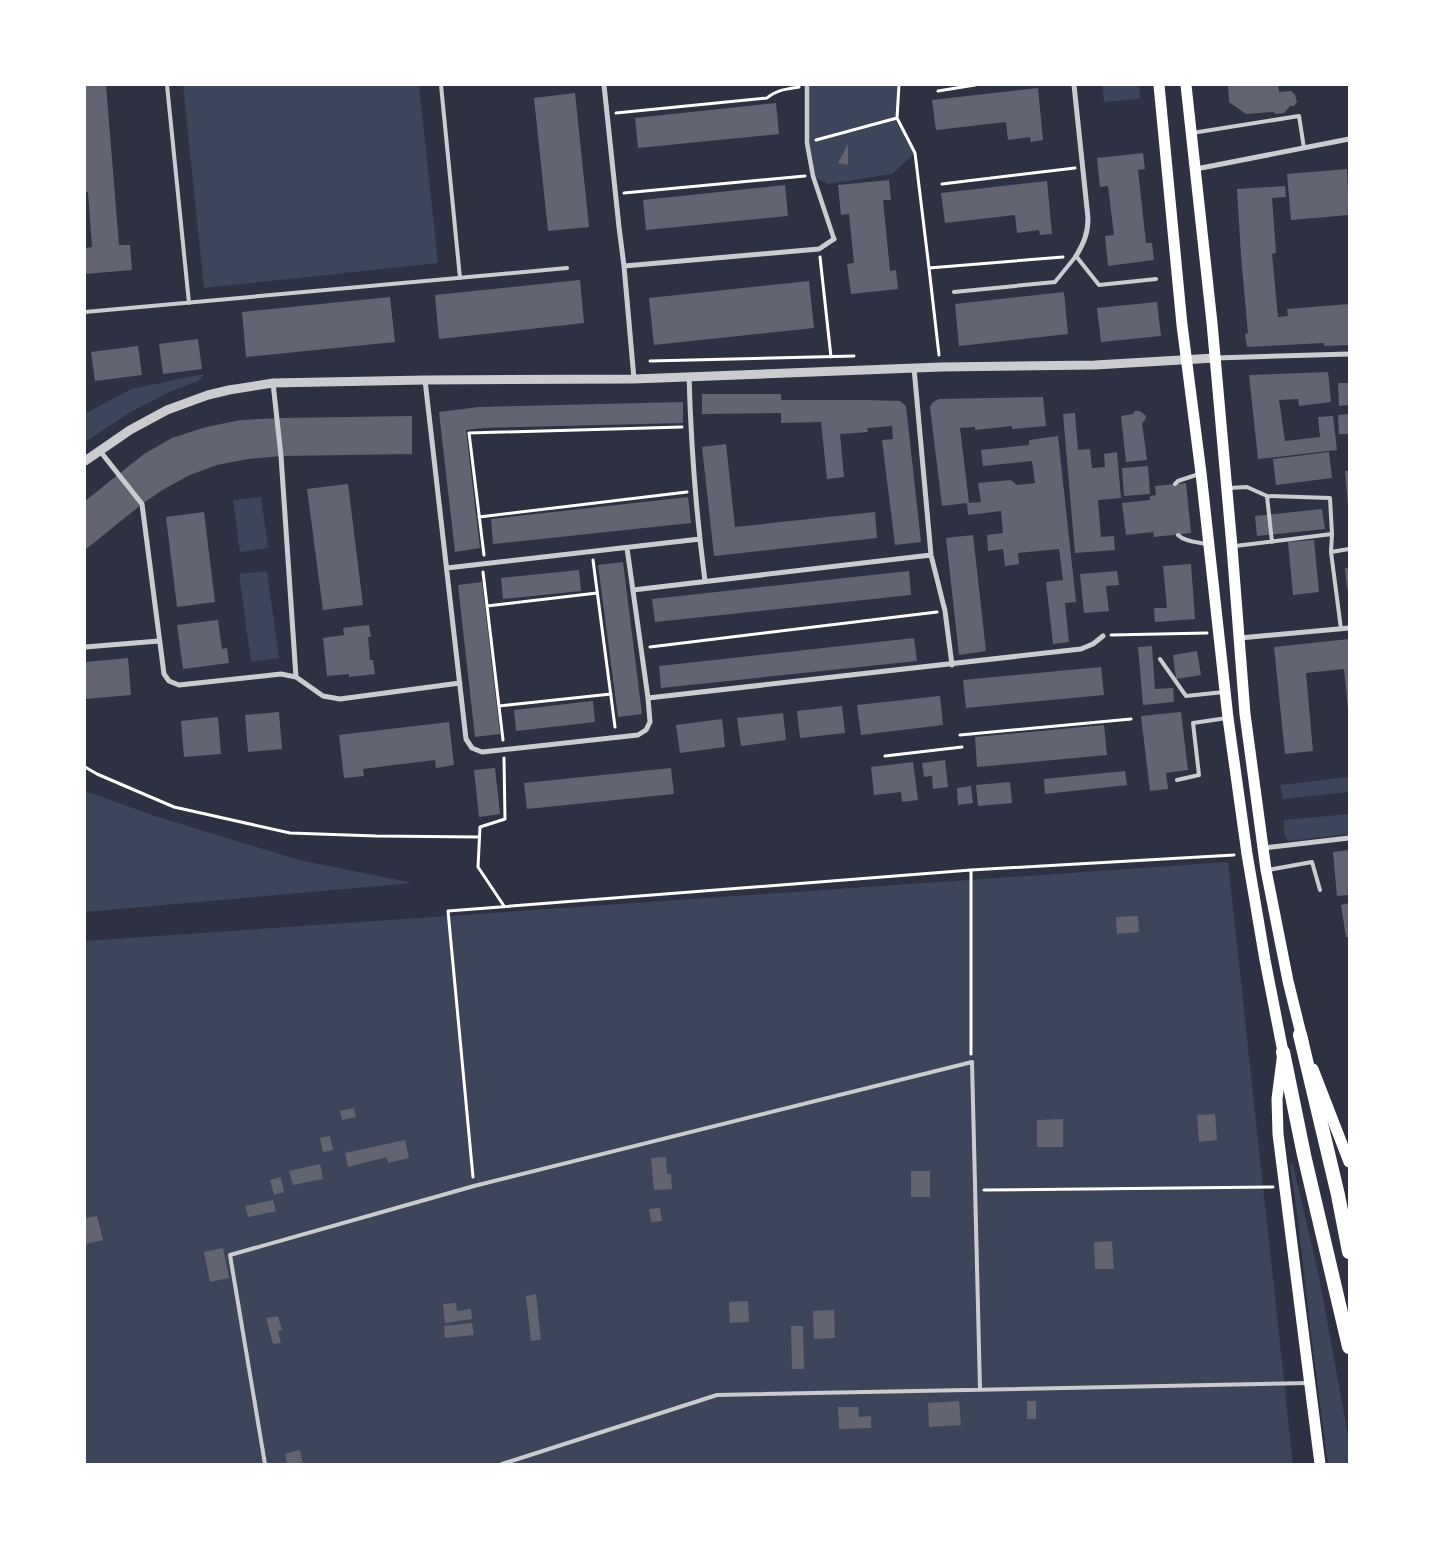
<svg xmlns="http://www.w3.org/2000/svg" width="1434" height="1549" font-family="'Archivo Narrow',sans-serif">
  <rect width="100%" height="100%" fill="#2d3142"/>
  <path fill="#3c4559" d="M183,85H419L438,263L204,288Z
    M807,85H899L897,118L915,153L892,174L828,184L813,176L807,143Z
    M1102,85H1139L1140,99L1104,102Z
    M204,374L198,381L169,392L129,413L85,442V414L131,389Z
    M261,497L268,548L240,552L233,500Z
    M267,571L279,658L251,662L239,574Z
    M1349,777V792L1283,799L1280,785Z
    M85,791L158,817L299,860L413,883L85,912Z
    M1349,814V834L1289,841L1286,838L1284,833V820Z
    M1228,862L1293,1464H85V941Z
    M1293,1164L1320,1281L1349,1441V1464H1328L1311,1335L1297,1213L1290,1165Z"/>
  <path fill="#626471" d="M85,85H106L119,245H130L132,270L85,274V248L92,247L88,192H85Z
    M1228,85H1278L1279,92L1291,91L1295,95L1297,102L1294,106H1290L1284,113L1276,114L1273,112L1246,114L1229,102Z
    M1038,88L1043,140L1031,142L1030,137L1008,140L1006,122L936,130L932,100Z
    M575,93L589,227L548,231L534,98Z
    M776,103L779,134L638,148L635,118Z
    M848,144V165L838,163Z
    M1143,153L1145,169L1138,170L1146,243H1152L1154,260L1108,266L1105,236L1114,235L1108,186L1100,187L1097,158Z
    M1347,169L1349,215L1291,220L1287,174Z
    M889,180L891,200H883L890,271L896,270L898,289L851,294L847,264L854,263L849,214L841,215L838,185Z
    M1047,181L1052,234L1040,235L1039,230L1017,233L1015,215L945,223L941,193Z
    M785,185L788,216L646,230L643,200Z
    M1285,186L1286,197L1272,198L1276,253L1272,254L1278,317L1288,316L1287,309L1349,304V345L1324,346V343L1247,347L1245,334L1248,333L1241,256L1237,189Z
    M580,280L584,323L439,339L435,295Z
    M809,281L814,328L654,345L649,298Z
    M1064,292L1068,334L959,346L955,304Z
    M390,297L395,342L246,357L242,312Z
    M1157,302L1161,336L1101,342L1097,308Z
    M198,339L202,369L163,374L159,344Z
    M138,346L142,375L95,381L91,352Z
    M1328,372L1331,402L1299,406L1298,399L1279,400L1285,441L1320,437L1318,417L1333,416L1337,450L1258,459L1249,375Z
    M1338,383H1349V405L1339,406Z
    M702,394H781V400H865L900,401L906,406L921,542L895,545L882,440L893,439L892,426L867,428L868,432L840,434L844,477L827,479L821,422L781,423V413L702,414Z
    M1043,397L1046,426L1012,429V426L975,430V427L960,428L969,503L981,502L978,483L1011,480L1017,485L1035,483L1032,461L983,466L981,450L1029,445V440L1058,436L1076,602L1065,603L1069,642L1053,644L1046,582L1063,580L1059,549L1018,553L1019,564L1005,566L1003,549L988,551L987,535L1003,533L1001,511L968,515L967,503L942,506L930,407L933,402L939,399Z
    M683,402V423L482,428L466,430L480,548L455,552L439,412L479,407Z
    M1135,411H1140L1146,416L1145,420L1142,423L1147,460L1126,462L1121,416L1133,414Z
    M1075,413L1078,450L1090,449L1092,468L1105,467L1104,454L1117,452L1121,498L1098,500L1101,537L1114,536L1115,550L1075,553L1063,414Z
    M1349,414V434H1339L1338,415Z
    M412,416V454L282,456L248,459L217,465L190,475L164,489L142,504L85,550V501L144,454L172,438L206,427L241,420L282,418Z
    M726,444L735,527L875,512L877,538L714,556L702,447Z
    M1329,452L1332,478L1276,485L1273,459Z
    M1148,466L1150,494L1124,496L1122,468Z
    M1345,471H1349V507H1348Z
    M1186,483L1191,533L1154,537L1153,532L1126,535L1122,503L1150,500V496L1156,495L1155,486Z
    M348,484L363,605L323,610L307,489Z
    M688,497L691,523L493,544L491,519Z
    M1322,509L1325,529L1257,536L1255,516Z
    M204,512L215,602L177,607L166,517Z
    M973,535L986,651L959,655L946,538Z
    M1314,540L1319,592L1293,595L1288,542Z
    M623,562L642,714L618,717L598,565Z
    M1191,564L1195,619L1155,622L1154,608H1167L1163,566Z
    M1345,568H1349V588L1347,589Z
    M579,570L581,591L503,599L501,578Z
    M909,571L911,595L655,622L652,599Z
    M1117,571L1119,585L1106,586L1109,611L1084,613L1080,574Z
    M482,582L500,734L475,737L458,585Z
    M218,620L222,649L227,648L229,663L183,669L177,625Z
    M369,625L371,637H368L370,660H373L375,674L349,677V674L327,676L323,638L344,635L343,628Z
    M914,638L917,661L661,688L659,666Z
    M1349,639V709H1348L1344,669L1306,673L1313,751L1285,754L1274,647Z
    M1152,646L1155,689L1173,688L1174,702L1143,705L1138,647Z
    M1197,651L1201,675L1176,679L1173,655Z
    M128,658L131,695L85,699V662Z
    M1101,667L1104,695L966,708L963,680Z
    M940,696L943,725L861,735L857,705Z
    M593,701L595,722L516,731L514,710Z
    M842,706L845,733L800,738L797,711Z
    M279,712L282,749L248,752L245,715Z
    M1181,712L1188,770L1166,773L1168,789L1150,791L1141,716Z
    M783,713L786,740L741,746L737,718Z
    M218,717L221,754L184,757L181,721Z
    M722,719L725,747L680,753L676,725Z
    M449,722L454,765L436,768L435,760L386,766L363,769L364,776L344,778L339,735Z
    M1104,725L1107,755L977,767L975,737Z
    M945,760L948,787L933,789L932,776L924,777L922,763Z
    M913,762L918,800L902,802L901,792L874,795L871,767Z
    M495,768L500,814L479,817L474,770Z
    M671,768L674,794L527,809L524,783Z
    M1125,771L1127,785L1045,794L1044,779Z
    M1010,782L1012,803L978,806L976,785Z
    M971,786L973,803L958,805L957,788Z
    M1349,850V895L1337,896L1333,852Z
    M1349,903V937H1346L1341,905Z
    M1138,916L1139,932L1117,934L1116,917Z
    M354,1108L356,1117L342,1120L340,1111Z
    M1215,1114L1217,1140L1199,1142L1197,1115Z
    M1063,1119V1147H1037V1120Z
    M330,1136L333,1150L323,1152L320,1138Z
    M405,1140L409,1158L388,1163L387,1157L348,1167L345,1153Z
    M666,1157L667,1174H671L672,1189L654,1190L651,1158Z
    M320,1164L323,1179L293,1185L289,1171Z
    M911,1171H930V1197H911Z
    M281,1177L284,1192L274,1195L270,1180Z
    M273,1200L276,1211L248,1217L245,1206Z
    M660,1208L662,1221L651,1222L649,1209Z
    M97,1216L103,1240L85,1244V1218Z
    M1112,1241L1114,1269H1095L1094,1242Z
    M223,1248L229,1278L210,1282L204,1252Z
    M536,1294L541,1340L531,1341L526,1296Z
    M748,1301L749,1322L730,1323L729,1302Z
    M456,1303L457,1311L471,1309L472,1319L445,1323L443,1304Z
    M834,1310L835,1338L814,1339L813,1311Z
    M278,1316L282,1330L278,1331L281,1343L273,1344L266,1318Z
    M472,1323L474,1335L445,1338L444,1326Z
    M791,1326H803L804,1369H792Z
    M959,1401L961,1425L929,1427L928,1403Z
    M1027,1401H1036V1419H1027Z
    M838,1407H858L859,1417L871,1416V1428L839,1429Z
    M300,1450L303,1464H287L285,1454Z"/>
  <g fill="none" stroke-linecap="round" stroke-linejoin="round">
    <path stroke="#fff" stroke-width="3" d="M899,85L897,118L915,153L929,268
      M938,91L975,85
      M616,113L767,98C776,90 786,89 799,87
      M816,140L897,118
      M942,184L1075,168
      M624,193L805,176
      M820,257L831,357
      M939,355L929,268L1063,257
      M650,361L854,356
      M479,517L687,492
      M484,555L469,433L682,427
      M593,560L615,727
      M483,572L503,740
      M487,606L597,593
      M1111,635L1207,633
      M650,647L937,612
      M499,706L611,694
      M960,735L1131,719
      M885,756L962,747
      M85,767L97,774L174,807L290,833L376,836L479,837
      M971,870V1054
      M504,906L478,867L480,827L505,819L504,758
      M473,1177L448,911L971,870L1234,855
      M984,1190L1273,1187"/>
    <path stroke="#caccd0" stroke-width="4" d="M167,85L189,303
      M441,85L460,278
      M1192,133L1299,116L1304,148
      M954,292L1055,282L1076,256L1099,285L1156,279
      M85,312L567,268
      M1175,484L1178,481L1199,474
      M1229,488L1247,487L1267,496L1330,498L1332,534L1331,552L1341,629
      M1267,496L1272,542
      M1178,535C1185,542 1197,542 1206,544
      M1235,546L1332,534
      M1331,552L1349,549
      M1160,659L1186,696L1224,692
      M1177,780L1199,775L1193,723L1227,718
      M1268,870L1312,862L1320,890
      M265,1464L230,1255L474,1186L972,1062L980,1389
      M502,1464L717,1395L1309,1383"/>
    <path stroke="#caccd0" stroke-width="4.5" d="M807,85V143L813,176L834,239"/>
    <path stroke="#caccd0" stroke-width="5" d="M604,85L619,227L624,266L634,379
      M1074,85L1088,218C1088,233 1084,243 1076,256
      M1196,169L1349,139
      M624,266L819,249L834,239
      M1215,358L1349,354
      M914,368L931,555L945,611L952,665
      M689,376C691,445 696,513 705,581
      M425,380L466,739L472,748L482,752L638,735L646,730L650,722L648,698L627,548
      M273,383L281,456L296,677
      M100,451L142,504L164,674L169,681L179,685L281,674L296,677L323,696L340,699L460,683
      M447,568L700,539
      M633,590L931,555
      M1240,638L1349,628
      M85,647L159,641
      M648,698L1081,649L1093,644L1103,636
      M1263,848L1349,838"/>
    <path stroke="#caccd0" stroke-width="9" d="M85,461L130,430L167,410L208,395L229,390L273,383L425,380L634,379L941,367L1095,365L1215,358"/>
    <path stroke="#fff" stroke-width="11" d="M1159,85L1182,325L1201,473L1228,718L1247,854L1265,960L1283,1052L1277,1099L1278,1134L1320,1464
      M1186,85L1212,323L1232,547L1245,714L1266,870L1288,981L1303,1042
      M1313,1069L1349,1162"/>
    <path stroke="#fff" stroke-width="14" d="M1300,1035L1338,1195L1349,1252
      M1283,1052L1304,1155L1349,1347"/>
  </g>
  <rect width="1434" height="1549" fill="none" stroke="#ffffff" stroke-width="172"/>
</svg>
